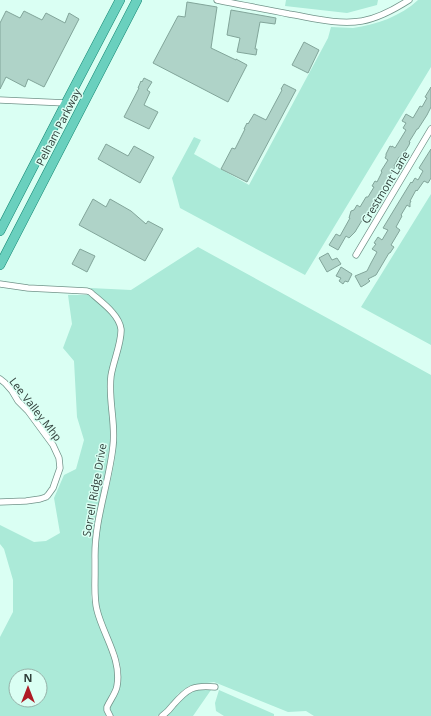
<svg xmlns="http://www.w3.org/2000/svg" width="431" height="716" font-family="'Open Sans',sans-serif">
  <rect width="100%" height="100%" fill="#dafff3"/>
  <path fill="#abead8" fill-rule="evenodd" d="M286,0H378L377,5L347,13L285,6Z
    M418,0H431V67L305,275L180,208L172,178L194,137L201,140L194,154L249,185L328,38L331,27C338,27 346,28 353,28C376,25 401,16 418,0Z
    M431,194V345L361,307Z
    M198,247L431,375V716H314L306,711L288,712L214,682L200,684L189,686L178,694L168,708L161,714L157,716H112L109,710C112,698 121,687 121,673C121,660 115,648 109,636C106,628 103,619 100,611C97,600 98,591 98,581C98,573 97,565 97,556C97,523 110,491 115,458C117,441 115,424 113,407C113,398 112,389 113,380C115,364 126,342 123,326C120,310 102,299 90,288L131,290Z
    M68,295H90L105,308L115,318L118,328L117,342L109,394L111,440L110,458L94,529L91,556V597L94,611L113,659L115,673V683L113,690L105,704L104,709L106,716H0V637L13,612V580L4,549L0,544V525L34,542L46,541L60,533L54,498L64,475L76,469L84,440L77,417L74,361L63,348L72,324ZM16,676H40V700H16Z
    M206,688L211,690L193,716H166C176,709 181,695 192,690C196,689 201,689 206,688Z
    M219,690L274,714V716H224L216,711L215,703Z"/>
  <path fill="#afd3c8" stroke="#82a59a" d="M187,2L217,7L211,48L236,60V59L247,65L228,102L153,63L178,16L185,17Z
    M231,10L276,18L275,24L260,22L255,49H257L256,55L237,52L240,38L227,35Z
    M6,11L20,18L24,11L42,20L46,13L65,23L69,13L79,19L44,87L28,79L25,87L6,77L0,89V23Z
    M304,42L319,50L308,73L292,65Z
    M144,78L152,82L147,90L150,92L144,105L158,112L149,129L124,117L139,88H138L141,81L142,82Z
    M284,84L296,90L247,182L221,169L232,148L235,149L245,129H244L247,123L248,124L254,114L266,120L282,90L281,89Z
    M431,87V107L427,115L418,129H417L414,134L409,142H410L409,145L401,158L399,157L394,166L395,167L365,218L364,217L355,232L349,238L346,236L338,250L329,245L336,234L340,236L350,218H349L351,211L354,210L357,205L360,207L366,197H368L374,187L372,186L375,181L377,182L382,172L381,171L388,160L385,158L386,156V154L390,146L392,147V146L395,148L406,130L403,128L406,123L402,121L406,114L413,118L420,106L422,107L427,98L425,97Z
    M106,144L128,156L134,146L154,157L140,183L98,159Z
    M431,149V178L428,183L424,181L417,191L416,190L410,201H411L410,203V207L407,205L401,215L402,216L396,227L400,230L391,245L394,247L390,253H389L376,275L368,279L370,281L366,284L361,287L355,276L367,271L371,263L377,252L372,249L376,244L374,243L378,237L382,240L388,230L383,228L411,182L412,183L415,178L418,180L423,171L419,168Z
    M93,199L106,207L110,199L131,211L146,224L148,221L163,229L145,261L79,225Z
    M80,249L95,256L87,272L72,264Z
    M328,253L332,260L337,258L341,264L327,272L319,258Z
    M341,267L352,274L348,282L345,281L343,284L339,281L341,278L336,276Z"/>
  <g fill="none" stroke-linecap="round" stroke-linejoin="round">
    <defs>
      <path id="minor" d="M217,0C241,5 265,9 289,14C313,18 338,25 362,21C379,18 395,9 409,0
        M0,100L66,103
        M356,255L431,129
        M0,284L28,288L87,291L90,292C101,302 119,314 121,329C122,342 113,362 111,376C108,400 116,423 113,446C109,484 94,520 95,559C95,564 95,569 95,574C95,586 94,599 97,610C103,635 122,659 117,686C116,693 110,700 107,707V710L110,716
        M0,379L5,383L12,391L18,401L28,411L53,445L59,458L60,468L53,488L48,495L46,497L40,499L26,501L0,502
        M162,716C166,713 170,709 173,705C188,688 193,685 215,687"/>
      <path id="primary" d="M0,231L66,103L120,0
        M0,265L137,0"/>
    </defs>
    <use href="#minor" stroke="#719389" stroke-width="7"/>
    <use href="#primary" stroke="#158874" stroke-width="10"/>
    <use href="#minor" stroke="#fff" stroke-width="5.5"/>
    <use href="#primary" stroke="#6ad0be" stroke-width="9"/>
  </g>
  <g text-anchor="middle" dominant-baseline="central" stroke-width="3" stroke-linejoin="round" paint-order="stroke">
    <g font-size="11" fill="#303f3a" stroke="#dafff3">
      <text transform="translate(58 127) rotate(-63)">Pelham Parkway</text>
      <text transform="translate(385 187) rotate(-59)">Crestmont Lane</text>
      <text transform="translate(36 409) rotate(52)">Lee Valley Mhp</text>
      <text transform="translate(94 490) rotate(-80)">Sorrell Ridge Drive</text>
    </g>
  </g>
  <g transform="translate(28 688)"><circle r="19" fill="#dafff3" stroke="#96b2a9"/>
  <path d="M0-3L7 15L0 10L-7 15Z" fill="#ae1b24"/>
  <text y="-6" font-size="11" font-weight="bold" text-anchor="middle" fill="#303f3a">N</text>
  </g>
</svg>
